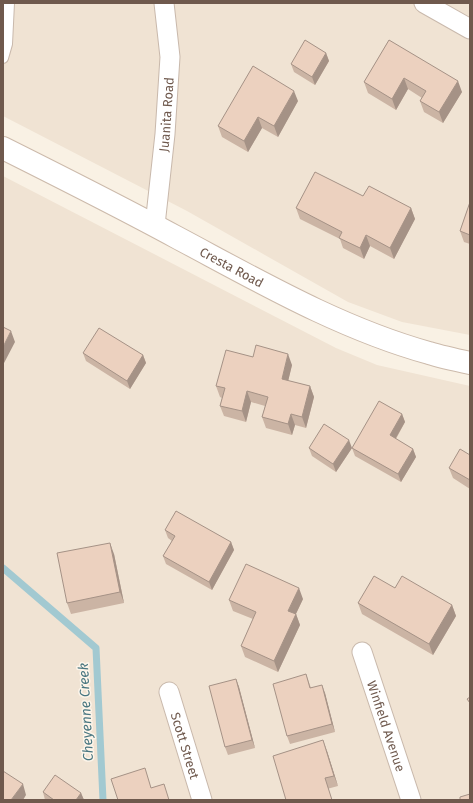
<svg xmlns="http://www.w3.org/2000/svg" width="473" height="803" font-family="'Fira Sans',sans-serif">
  <rect width="100%" height="100%" fill="#f9f1e4"/>
  <path fill="#f0e3d3" d="M3,3H470V335L402,322L348,302L187,211L3,116Z
    M3,176L336,348L377,365L470,386V800H3Z"/>
  <g fill="none" stroke-linecap="round" stroke-linejoin="round">
    <path stroke="#a2c9d1" stroke-width="7" d="M3,568L96,648L103,800"/>
    <defs>
      <path id="service" d="M3,58L7,44L9,3"/>
      <g id="minor">
        <path d="M424,3L470,29"/>
        <path id="s1" d="M155,225L165,134L170,57L164,3"/>
        <path id="s2" d="M362,652L411,800"/>
        <path id="s3" d="M169,692L202,800"/>
      </g>
      <g id="secondary">
        <path id="s4" d="M3,148C61,177 119,206 176,237C257,280 339,328 429,353C442,357 456,360 470,363"/>
      </g>
    </defs>
    <use href="#service" stroke="#c9b9ac" stroke-width="12"/>
    <use href="#minor" stroke="#c9b9ac" stroke-width="21"/>
    <use href="#secondary" stroke="#ccbaab" stroke-width="24"/>
    <use href="#service" stroke="#fff" stroke-width="10"/>
    <use href="#minor" stroke="#fff" stroke-width="19"/>
    <use href="#secondary" stroke="#fff" stroke-width="22"/>
  </g>
  <path fill="#cbb4a4" d="M389,40L462,92L443,123L424,112L420,101L422,98L408,89L396,110L368,93L364,82Z
    M326,53L329,61L315,85L294,72L291,64Z
    M298,101L278,137L262,128L248,152L222,137L218,126Z
    M363,196L411,208L415,219L394,259L370,246L364,259L343,248L340,239L300,219L296,208Z
    M470,202V244L464,242L460,231Z
    M83,353L143,355L146,363L130,389L86,361Z
    M253,357L292,365L288,381L310,386L314,397L306,428L295,425L292,435L266,428L262,417L265,406L251,402L246,422L224,416L220,406L222,398L220,397L216,386Z
    M402,414L405,422L396,439L413,449L416,457L401,482L355,456L352,448Z
    M309,448H352L336,472L312,456Z
    M470,455V489L453,478L449,468Z
    M165,530L231,542L234,550L212,590L166,564L163,556L172,541L168,538Z
    M114,554L124,603L71,614L67,603Z
    M395,588L452,605L456,616L433,655L362,614L358,603Z
    M303,599L296,614L300,625L278,672L245,657L241,646L253,619L233,611L229,600Z
    M306,674L311,688L325,693L335,732L290,744L287,736Z
    M236,679L239,687L255,748L228,755L225,747Z
    M327,751L338,786L286,800Z
    M43,792L81,793L84,800H45Z"/>
  <path fill="#a59286" d="M326,53L329,61L315,85L312,77Z
    M404,78L408,89L396,110L392,99Z
    M458,81L462,92L443,123L439,112Z
    M294,91L298,101L278,137L274,126Z
    M258,117L262,128L248,152L244,141Z
    M411,208L415,219L394,259L390,248Z
    M366,235L370,246L364,259L360,248Z
    M11,331L15,342L3,365V347Z
    M288,354L292,365L286,390L282,379Z
    M143,355L146,363L130,389L127,381Z
    M310,386L314,397L306,428L302,417Z
    M247,391L251,402L246,422L242,411Z
    M291,414L295,425L292,435L288,424Z
    M402,414L405,422L393,443L390,435Z
    M349,440L352,448L336,472L333,464Z
    M413,449L416,457L401,482L398,474Z
    M231,542L234,550L212,590L209,582Z
    M110,543L114,554L124,603L120,592Z
    M299,588L303,599L292,622L288,611Z
    M452,605L456,616L433,655L429,644Z
    M296,614L300,625L278,672L274,661Z
    M236,679L239,687L255,748L252,740Z
    M322,685L325,693L335,732L332,724Z
    M323,740L327,751L338,786L334,776Z
    M23,784L26,795L23,800H11Z
    M81,793L84,800H76Z"/>
  <path fill="#ecd1bf" stroke="#a59286" d="M305,40L326,53L312,77L291,64Z
    M389,40L458,81L439,112L420,101L426,91L404,78L392,99L364,82Z
    M253,66L294,91L274,126L258,117L244,141L218,126Z
    M315,172L363,196L369,186L411,208L390,248L366,235L360,248L339,238L342,232L296,208Z
    M470,202V235L460,231Z
    M3,327L11,331L3,347Z
    M99,328L143,355L127,381L83,353Z
    M256,345L288,354L282,379L310,386L302,417L291,414L288,424L262,417L268,397L247,391L242,411L220,406L225,388L216,386L226,350L253,357Z
    M379,401L402,414L390,435L413,449L398,474L352,448Z
    M324,424L349,440L333,464L309,448Z
    M460,449L470,455V480L449,468Z
    M176,511L231,542L209,582L163,556L175,536L165,530Z
    M110,543L120,592L67,603L57,553Z
    M246,564L299,588L288,611L296,614L274,661L241,646L256,612L229,600Z
    M374,576L395,588L402,576L452,605L429,644L358,603Z
    M306,674L310,688L322,685L332,724L287,736L273,684Z
    M236,679L252,740L225,747L209,686Z
    M470,697V703L467,699Z
    M323,740L334,776L325,778L332,800H286L273,756Z
    M145,768L151,788L164,784L169,800H118L111,779Z
    M3,771L23,784L11,800H3Z
    M55,775L81,793L76,800H54L43,792Z
    M470,794V800H460V797Z"/>
  <g text-anchor="middle" dominant-baseline="central" stroke-width="3" stroke-linejoin="round" paint-order="stroke">
    <g font-size="13" fill="#6f594d" stroke="#fdf5ea">
      <text stroke="none"><textPath href="#s1" startOffset="111">Juanita Road</textPath></text>
      <text stroke="none"><textPath href="#s4" startOffset="258">Cresta Road</textPath></text>
      <text stroke="none"><textPath href="#s2" startOffset="78">Winfield Avenue</textPath></text>
      <text stroke="none"><textPath href="#s3" startOffset="56">Scott Street</textPath></text>
    </g>
    <g font-size="14" font-style="italic" fill="#497680" stroke="#fdf5ea">
      <text transform="translate(86 712) rotate(-93)">Cheyenne Creek</text>
    </g>
  </g>
  <rect width="473" height="803" fill="none" stroke="#6f594d" stroke-width="8"/>
</svg>
